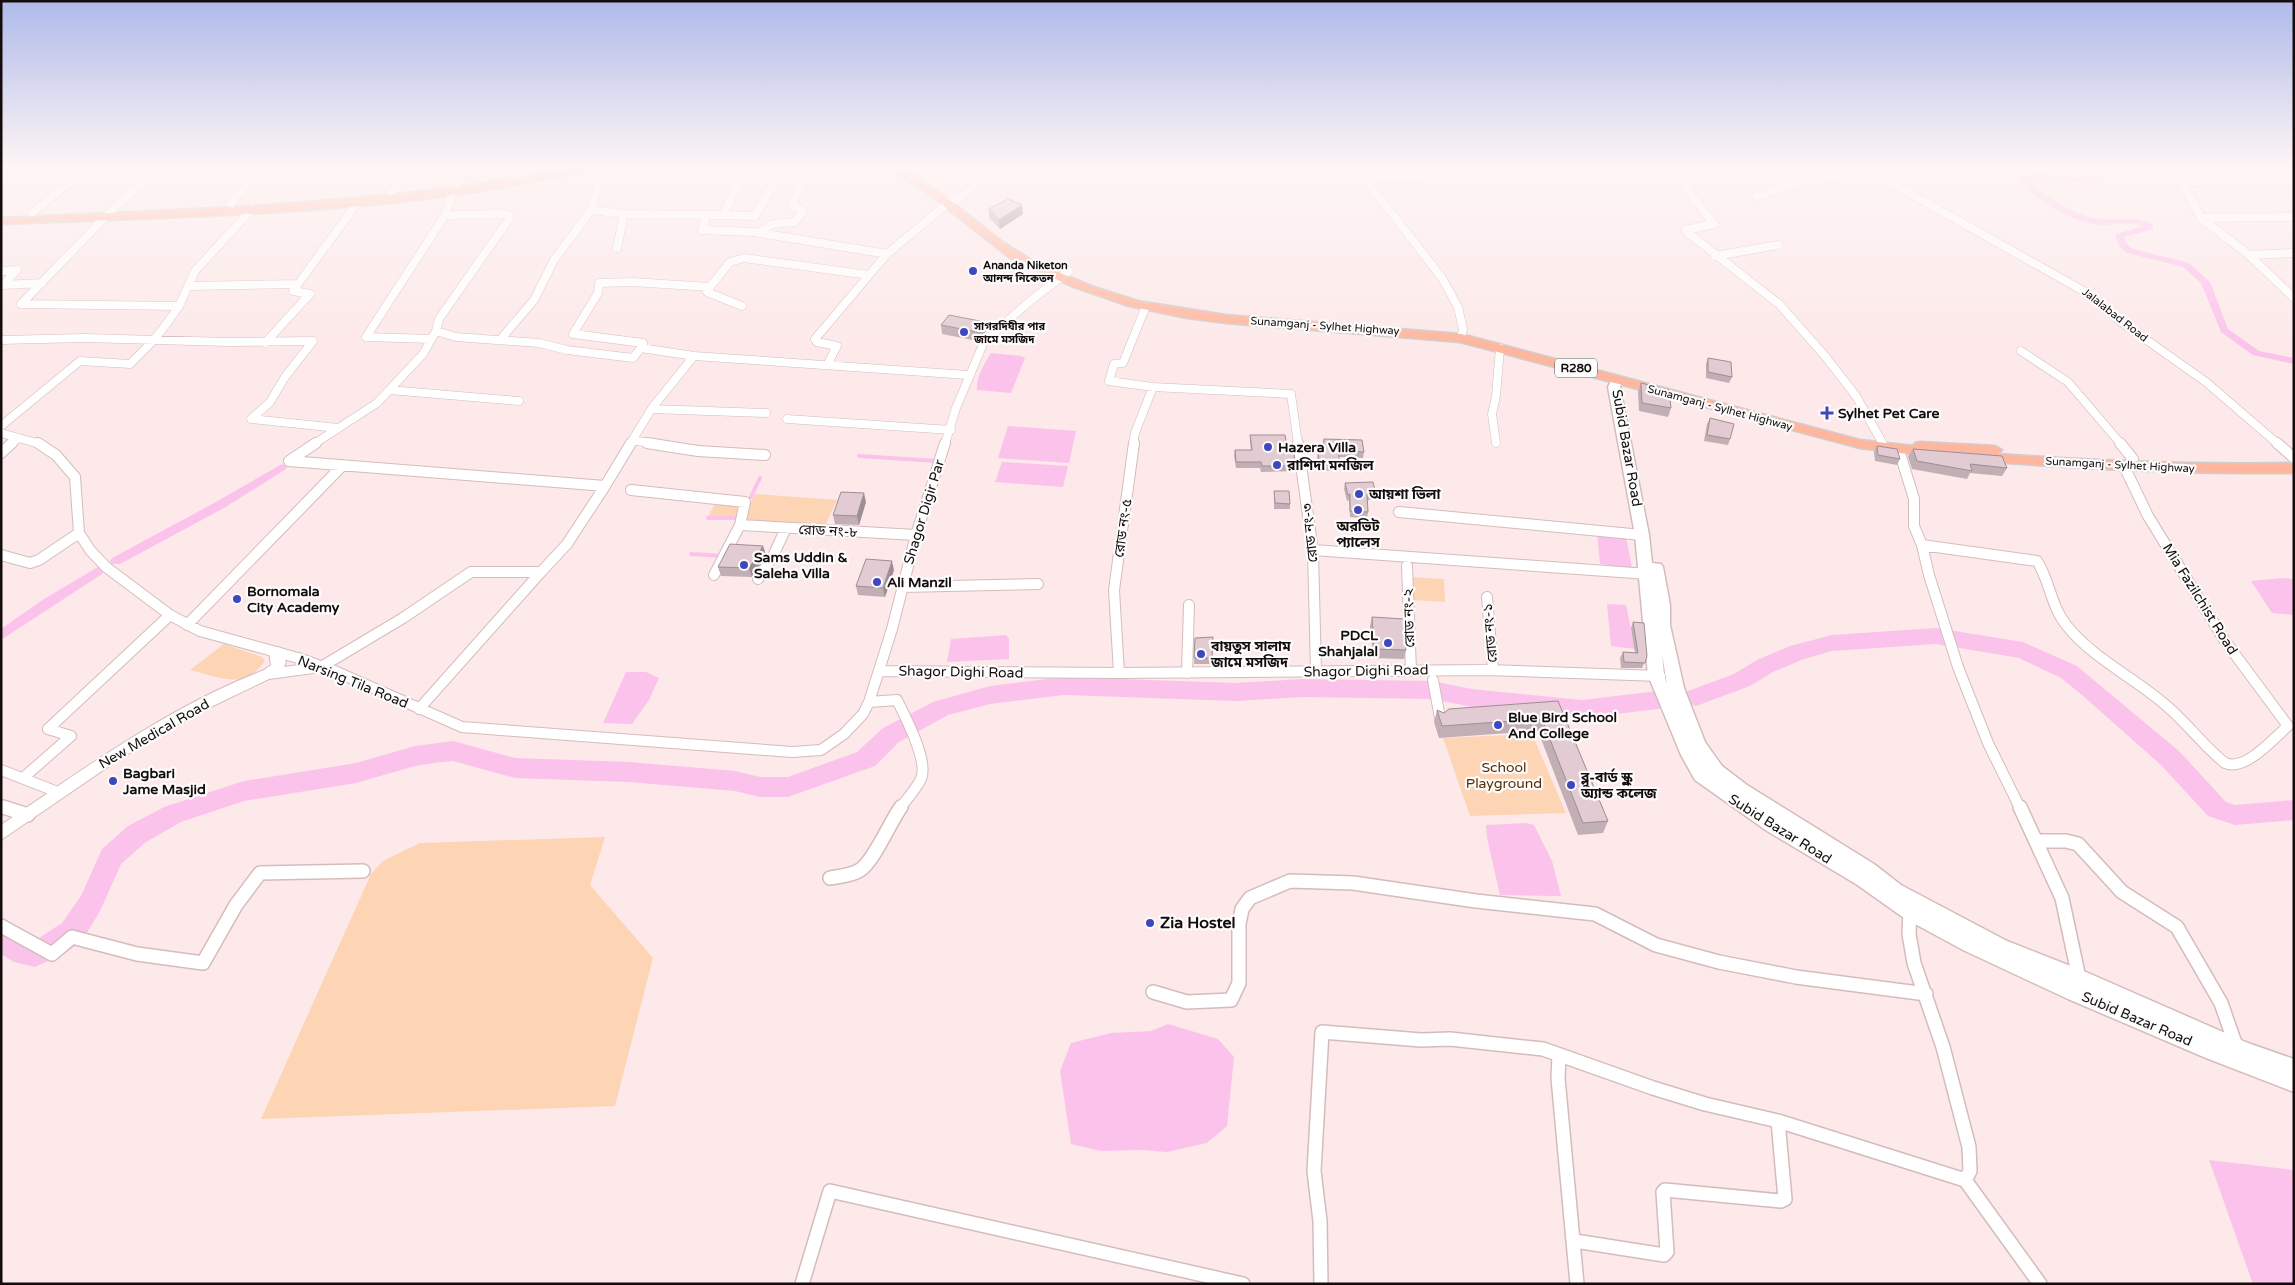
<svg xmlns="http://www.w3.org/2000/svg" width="2295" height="1285" font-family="'Varela Round','Noto Sans Bengali',sans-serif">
  <rect width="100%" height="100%" fill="#fde9e9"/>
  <path fill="#fdd4b4" d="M755,494L837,500L824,528L747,521L744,516Z
    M716,501L741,503L735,517H708Z
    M1411,577L1444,579L1445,602L1411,600Z
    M224,644L262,657L265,661C243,691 220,677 190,670Z
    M1532,734L1566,813L1470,816L1443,738Z
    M605,837L590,885L653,958L615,1106L261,1119L371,874L383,861L420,843Z"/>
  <path fill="#fbc2ec" d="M991,353L1021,356L1025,358L1011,393L977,390C976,376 984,365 991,353Z
    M1008,426L1076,431L1069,463L998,458Z
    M1002,462L1068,466L1063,487L995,482Z
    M1597,534L1626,537L1632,568L1600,564Z
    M2283,578L2294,579V615L2272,613L2251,581Z
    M1607,604L1626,605L1635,649L1611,646Z
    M1006,635L1009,639V659L947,662L951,639Z
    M626,672H646L659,678L649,700L632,724L603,723Z
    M1526,823L1534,825L1552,861L1561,896L1500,895L1487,838L1486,825Z
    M1168,1024L1218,1039L1234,1057L1227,1126L1207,1143L1167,1152L1141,1150L1101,1151L1071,1144L1060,1071L1071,1043L1111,1033L1151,1031Z
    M2209,1160L2294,1170V1284H2253Z"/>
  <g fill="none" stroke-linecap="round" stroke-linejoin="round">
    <path stroke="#fbc2ec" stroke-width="4" d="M859,456L937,461
      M751,497L760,478
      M708,518H738
      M691,554L723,556"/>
    <path fill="#fbc2ec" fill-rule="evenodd" d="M2087,167H2096L2104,175C2084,190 2052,176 2028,180C2047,196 2074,217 2100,219C2119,221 2135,215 2153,225V229L2124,237L2127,244L2133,249L2189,263L2210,282L2228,329L2259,351L2294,358V364L2253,355L2221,332L2201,283L2183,267L2127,253L2120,247L2115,236L2116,234L2143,226C2130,220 2115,226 2101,225C2072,223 2036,200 2018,179C2036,166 2072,181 2094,174Z
      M282,464L287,467L286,469L224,508L120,564H112L110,561L112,558L216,502Z
      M98,567L104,571L102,574L1,640V629L44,599Z"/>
    <path fill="#fbc2ec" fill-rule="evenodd" d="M1936,628L2023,642L2077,666L2179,751L2226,802L2235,805L2294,800V820L2235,825L2208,816L2161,765L2082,695L2061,678L2019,658L1936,644L1832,651L1804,659L1773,672L1750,686L1696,706L1688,703L1684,697L1688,691L1734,674L1757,660L1790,646L1832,635Z
      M1064,677L1236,683L1302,679L1432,681L1472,689L1582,700L1658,691L1666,694L1670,700L1666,706L1658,709L1582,718L1472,707L1432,699L1302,697L1236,701L1064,695L990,704L948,715L899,742L875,766L788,797H760L735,791L629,782L515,778L453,761L434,763L415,766L356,783L244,801L181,822L146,842L121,864L100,911L82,941L67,952L35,967L14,962L1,954V928L33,942L62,923L81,896L102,849L128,826L164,807L244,781L356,763L415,746L453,741L515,758L629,762L735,771L760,777H788L857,752L883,728L933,702L990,686Z"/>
    <defs>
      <path id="minor-far2" d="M746,167L723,215H707L702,230L754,232L887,254
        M1362,167L1360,172L1442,278L1458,307L1463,329L1461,338
        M1670,167L1714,224L1686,230L1687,232L1779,304L1825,356L1856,396L1883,444
        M1870,167V171L2089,294L2117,319L2206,382L2278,444
        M2166,167L2182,182L2201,218L2249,255L2294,298
        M2270,167L2292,181
        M514,178L520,167
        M1365,179L1458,174L1455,167
        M2182,182H2294
        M392,192L409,167
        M1757,196L1802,182L1870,171
        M231,203L252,179L271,167
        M591,210L624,214L707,215
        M32,213L89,167
        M723,215L755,216L773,184L778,167
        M2201,218L2294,217
        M759,233L772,224L795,222L803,211L792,205L809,167
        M617,248L624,214
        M2249,255L2294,253
        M1715,256L1778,245
        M1,271L17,270L3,285L42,283
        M189,286L298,284
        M708,287L707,292L742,306
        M21,304L114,208L159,167
        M21,304L179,306
        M1146,306L1123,363L1114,364L1109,381L1153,387L1291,394L1298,444
        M436,331L456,337L539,343L567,350L633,358L641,348L694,356L968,375
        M366,337L445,215
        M366,337L431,339
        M1,340L85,338L228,342L313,341L285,377L270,402L251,419L338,428
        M500,340L534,300L554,260L591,210L604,167
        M265,343L310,294L293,291L358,202
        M643,348V343L573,334L598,293L599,283L632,282L710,287L730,262L744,258L869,275
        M2021,351L2068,382L2121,444
        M827,365L837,346L817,342L815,339L887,254L948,203L959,198L996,167
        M389,390L519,401
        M652,409L766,413
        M787,419L951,430
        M1,426L80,361L130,364L154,340L170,319L179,306L195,271L252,209
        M1,433L40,444
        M633,440L654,444
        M1496,443L1492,414L1496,396L1500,348
        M11,444L18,438
        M314,444L377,403L423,354L436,331L439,319L509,219V215L504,214L445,215L455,186
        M630,444L652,408L694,356
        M945,444L956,408L984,342L1030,301L1069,271
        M1133,444L1135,433L1153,387"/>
      <path id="minor-far1" d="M38,443L56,455L75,477L79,533L90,550L106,567L170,615L200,631L298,658L337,672L462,727L792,752L821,750L844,734L863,714L869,702L892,629L916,535L945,443
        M647,443L698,451L765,455
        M1298,443L1313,552L1316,672
        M2120,443L2133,459
        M2277,443L2294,458
        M1899,450L1914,499V526L1922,545L1929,575L1958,667L1988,743L2020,808
        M1,453L12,443
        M289,461L605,486L631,443
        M289,461L316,443
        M631,490L745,502L740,525L916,535
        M1399,512L1642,535
        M1922,545L2037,561C2050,581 2051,607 2067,626C2093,658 2131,676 2162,702C2185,720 2203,746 2225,763C2245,772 2274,738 2288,726L2225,641L2148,516L2124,466
        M1313,550L1648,574
        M1,555L30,563L39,560L79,533
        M1407,566L1411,671
        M714,575L740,525
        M758,579L773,556L786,528
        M901,587L1038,584
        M1487,597L1493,670
        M187,625L343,465
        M321,667L403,618L471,572H541L567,544L605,486
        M879,671L1119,673L1487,670L1660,676
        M1119,673L1114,590L1134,443
        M1187,673L1189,605
        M1433,680L1440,718
        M869,702L897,700C905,716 929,761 921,779C916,789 907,799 900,808
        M419,709L541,572
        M1,770L60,793
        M23,778L71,736L48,729L170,615
        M1,806L7,808"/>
      <path id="minor" d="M3,807L28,815
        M2020,807L2062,898L2079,978
        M2037,841H2066L2078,844L2122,892L2177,927L2221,1003L2237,1049
        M830,878C840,876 851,876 860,870C874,861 890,822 901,807
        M1910,908L1909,934L1914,963L1943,1047L1969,1147L1970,1171L1965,1180
        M1,926L52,954L72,937L137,954L203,963L236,905L260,873L363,871
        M1153,992L1187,1002L1231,1000L1239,983V924L1242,909L1250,898L1290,881L1353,883L1476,901L1595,914L1656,945L1719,962L1796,977L1926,994
        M1559,1055L1558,1078L1577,1284
        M1575,1241L1664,1255L1667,1252L1663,1192L1665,1190L1781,1201L1785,1199L1778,1121
        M802,1284L830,1191L1243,1284
        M1321,1284L1320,1221L1314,1171L1322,1032L1421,1040L1450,1039L1543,1049L1653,1088L1705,1104L1778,1121L1965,1180L2040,1284"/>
      <path id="tertiary" d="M276,647L281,648L286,662L284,667L321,662L326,663L328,667L326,671L321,672L269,679L192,716L121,758L1,840V825C85,768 168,707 264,670L271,665L269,652L271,648Z"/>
      <path id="secondary" d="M1617,376L1623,380L1620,387L1649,535L1652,563L1661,564L1663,567L1670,605V625L1684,688L1705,742L1722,766L1747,785L1874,864L1901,885L2007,941L2086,972L2248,1043L2294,1059V1092L2206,1058L2068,999L1963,950L1904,918L1856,884L1767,831L1695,780L1681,755L1648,675L1635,535L1608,387L1613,377ZM1662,654L1667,684L1664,675Z"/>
      <path id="primary" d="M576,167H597L592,170C544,180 496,189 447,196C299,216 150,218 1,224V218C194,209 386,205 576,167Z
        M886,167H899L914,175L950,200L1001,241L1038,264L1094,287L1138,301L1226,315L1461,334L1860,440L1913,446L1915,443L1920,442L1995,446L2002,450L1997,454C2096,461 2195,465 2294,463V473C2189,474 2085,469 1981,461L1974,457L1978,453L1938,451L1937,456L1932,457L1860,448L1460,342L1226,323L1187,318L1129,306L1071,286L1010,258L925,191Z"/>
    </defs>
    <use href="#minor-far2" stroke="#d4bcbc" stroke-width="9"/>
    <use href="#minor-far1" stroke="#d4bcbc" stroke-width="12"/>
    <use href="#minor" stroke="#d4bcbc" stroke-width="16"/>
    <use href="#tertiary" stroke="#d4bcbc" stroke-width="2"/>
    <use href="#secondary" stroke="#d4bcbc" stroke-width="3"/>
    <use href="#primary" stroke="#d0cece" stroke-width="3"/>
    <use href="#minor-far2" stroke="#fff" stroke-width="8"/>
    <use href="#minor-far1" stroke="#fff" stroke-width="10"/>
    <use href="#minor" stroke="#fff" stroke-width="13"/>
    <use href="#tertiary" fill="#fff" fill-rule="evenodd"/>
    <use href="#secondary" fill="#fff" fill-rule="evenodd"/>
    <use href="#primary" fill="#feb69e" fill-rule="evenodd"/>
  </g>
  <path fill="#c2afb5" d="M684,167H701L698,171L685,170Z
    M989,209L1023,214L1000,229L989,218Z
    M941,325L986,331L978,341L942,334Z
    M1708,358L1732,377L1729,383L1706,378V364Z
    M1641,383L1671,408L1668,417L1639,411L1638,392Z
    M1710,418L1730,439L1728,445L1704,441L1707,424Z
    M1250,435L1288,452L1295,466V471L1261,472L1260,468H1236L1234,456L1235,450H1251L1250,441Z
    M1324,439L1364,452L1363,458L1339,457L1340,464V470L1319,471L1317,459L1318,453H1322Z
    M1877,446L1900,459L1897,465L1875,461L1874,452Z
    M1913,449L2007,468L2002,476L1970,473L1967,479L1912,469L1908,457Z
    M1345,483L1376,494L1375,500H1367L1368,512L1367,518L1350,517L1349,500L1347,501L1344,489Z
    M1274,491L1290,504V509H1274Z
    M866,502L859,525L835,524L833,515Z
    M763,546L766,555L752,577L721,576L718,567Z
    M894,570L885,597L858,595L856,586Z
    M1372,617L1406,650L1404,659L1373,658L1370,626Z
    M1633,622L1647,656L1642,668H1621L1620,658L1623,652L1635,653L1631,628Z
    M1213,637L1211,664H1194L1195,638Z
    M1558,701L1608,821L1603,833L1578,835L1538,731L1439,738L1434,722L1437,710L1444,713Z"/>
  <path fill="#9e8e93" d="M479,167H499L498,169L480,171Z
    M1022,205L1023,214L1000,229L999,220Z
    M985,322L986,331L978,341L977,332Z
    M864,493L866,502L859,525L857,516Z
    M763,546L766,555L752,577L749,568Z
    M892,561L894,570L885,597L883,588Z"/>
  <path fill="#e2cbd2" stroke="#9e8e93" d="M1008,199L1022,205L999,220L989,209Z
    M949,315L985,322L977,332L941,325Z
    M1708,358L1731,362L1732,377L1708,372Z
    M1641,383L1669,390L1671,408L1642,403Z
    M1710,418L1734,424L1730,439L1707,435Z
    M1250,435H1285L1288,452H1294L1295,466H1262L1261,462H1236L1235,450H1252Z
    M1324,439L1362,440L1364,452L1338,451L1340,464L1320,465L1318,453H1323Z
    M1877,446L1897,449L1900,459L1878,455Z
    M1913,449L2002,456L2007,468L1970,464L1972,471L1917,461Z
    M1373,482L1376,494H1367L1368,512L1350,511V494L1348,495L1345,483Z
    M1274,491H1289L1290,504L1275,503Z
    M841,492L864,493L857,516L833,515Z
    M730,544L763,546L749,568L718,567Z
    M866,559L892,561L883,588L856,586Z
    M1372,617L1404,619L1406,650L1374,649Z
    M1633,622L1644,623L1647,656L1645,663L1624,662L1623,652L1638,653Z
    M1213,637L1212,658H1194L1195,638Z
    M1558,701L1608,821L1583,823L1542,719L1442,726L1437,710L1444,713L1449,709Z"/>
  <linearGradient id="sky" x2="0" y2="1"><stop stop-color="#afbaea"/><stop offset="0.48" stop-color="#fef5f5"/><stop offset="1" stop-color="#fef5f5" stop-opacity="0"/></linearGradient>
  <rect width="2295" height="347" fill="url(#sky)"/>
  <g fill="#3e48bc" stroke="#fbfcfb" stroke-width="2">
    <circle cx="973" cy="271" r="5"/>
    <circle cx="964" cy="332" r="5"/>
    <path d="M1824.5 405.5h5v5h5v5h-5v5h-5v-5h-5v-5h5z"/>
    <circle cx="1268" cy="447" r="5"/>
    <circle cx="1277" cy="465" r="5"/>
    <circle cx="1359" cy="494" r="5"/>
    <circle cx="1358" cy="510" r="5"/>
    <circle cx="744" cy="565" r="5"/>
    <circle cx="877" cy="582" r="5"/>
    <circle cx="237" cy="599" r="5"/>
    <circle cx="1388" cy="643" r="5"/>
    <circle cx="1201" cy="654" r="5"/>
    <circle cx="1498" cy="725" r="5"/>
    <circle cx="113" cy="781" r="5"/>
    <circle cx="1571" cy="785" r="5"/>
    <circle cx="1150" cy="923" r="5"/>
  </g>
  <g text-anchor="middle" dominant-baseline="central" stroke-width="4.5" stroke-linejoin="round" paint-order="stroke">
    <g font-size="11" font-weight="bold" fill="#140c0c" stroke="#fbfcfb" text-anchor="start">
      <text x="983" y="265">Ananda Niketon<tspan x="983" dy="13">আনন্দ নিকেতন</tspan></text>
      <text x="974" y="326">সাগরদিঘীর পার<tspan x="974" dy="13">জামে মসজিদ</tspan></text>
    </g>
    <g font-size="11" fill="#140c0c" stroke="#fbfcfb">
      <text transform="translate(2115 315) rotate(38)">Jalalabad Road</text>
      <text transform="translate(1325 326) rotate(4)">Sunamganj - Sylhet Highway</text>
      <text transform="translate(1720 408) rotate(15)">Sunamganj - Sylhet Highway</text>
      <text transform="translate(2120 465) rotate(3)">Sunamganj - Sylhet Highway</text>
    </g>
    <rect fill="#fbfcfb" stroke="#595454" stroke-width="1" x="1555" y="358.5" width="42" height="19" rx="4"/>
    <g font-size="12" font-weight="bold" fill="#140c0c">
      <text x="1576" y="368">R280</text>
    </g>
    <g font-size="14" font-weight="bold" fill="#140c0c" stroke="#fbfcfb" text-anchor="start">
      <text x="1838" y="413">Sylhet Pet Care</text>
      <text x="1278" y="447">Hazera Villa</text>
      <text x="1287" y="465">রাশিদা মনজিল</text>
      <text x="1369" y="494">আয়শা ভিলা</text>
      <text x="1358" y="526" text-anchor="middle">অরভিট<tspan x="1358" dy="16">প্যালেস</tspan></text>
      <text x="754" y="557">Sams Uddin &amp;<tspan x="754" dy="16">Saleha Villa</tspan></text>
      <text x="887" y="582">Ali Manzil</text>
      <text x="247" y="591">Bornomala<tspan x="247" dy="16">City Academy</tspan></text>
      <text x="1378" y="635" text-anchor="end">PDCL<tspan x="1378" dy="16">Shahjalal</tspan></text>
      <text x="1211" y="646">বায়তুস সালাম<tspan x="1211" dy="16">জামে মসজিদ</tspan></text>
      <text x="1508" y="717">Blue Bird School<tspan x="1508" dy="16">And College</tspan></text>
      <text x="123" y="773">Bagbari<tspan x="123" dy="16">Jame Masjid</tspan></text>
      <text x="1581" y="777">ব্লু-বার্ড স্কুল<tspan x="1581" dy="16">অ্যান্ড কলেজ</tspan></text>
    </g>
    <g font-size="14" fill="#140c0c" stroke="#fbfcfb">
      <text transform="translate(1627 448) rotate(80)">Subid Bazar Road</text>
      <text transform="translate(924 512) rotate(-73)">Shagor Digir Par</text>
      <text transform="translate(1123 528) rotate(-82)">রোড নং-৫</text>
      <text transform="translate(828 531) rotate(3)">রোড নং-৮</text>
      <text transform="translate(1310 533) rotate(-96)">রোড নং-৩</text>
      <text transform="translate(2200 599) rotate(58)">Mia Fazilchist Road</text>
      <text transform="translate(1409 618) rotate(-92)">রোড নং-২</text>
      <text transform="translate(1490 633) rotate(-95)">রোড নং-১</text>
      <text transform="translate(1366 671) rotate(-1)">Shagor Dighi Road</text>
      <text transform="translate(961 672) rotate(1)">Shagor Dighi Road</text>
      <text transform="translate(353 682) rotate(22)">Narsing Tila Road</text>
      <text transform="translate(154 734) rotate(-30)">New Medical Road</text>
      <text transform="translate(1780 829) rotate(32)">Subid Bazar Road</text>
      <text transform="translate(2137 1019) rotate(23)">Subid Bazar Road</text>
    </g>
    <g font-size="14" fill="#572d00" stroke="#fbfcfb">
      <text x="1504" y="767">School<tspan x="1504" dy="16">Playground</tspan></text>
    </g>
    <g font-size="16" font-weight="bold" fill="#140c0c" stroke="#fbfcfb" text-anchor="start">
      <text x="1160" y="923">Zia Hostel</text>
    </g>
  </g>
  <rect width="2295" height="1285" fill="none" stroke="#140c0c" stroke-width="5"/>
</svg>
